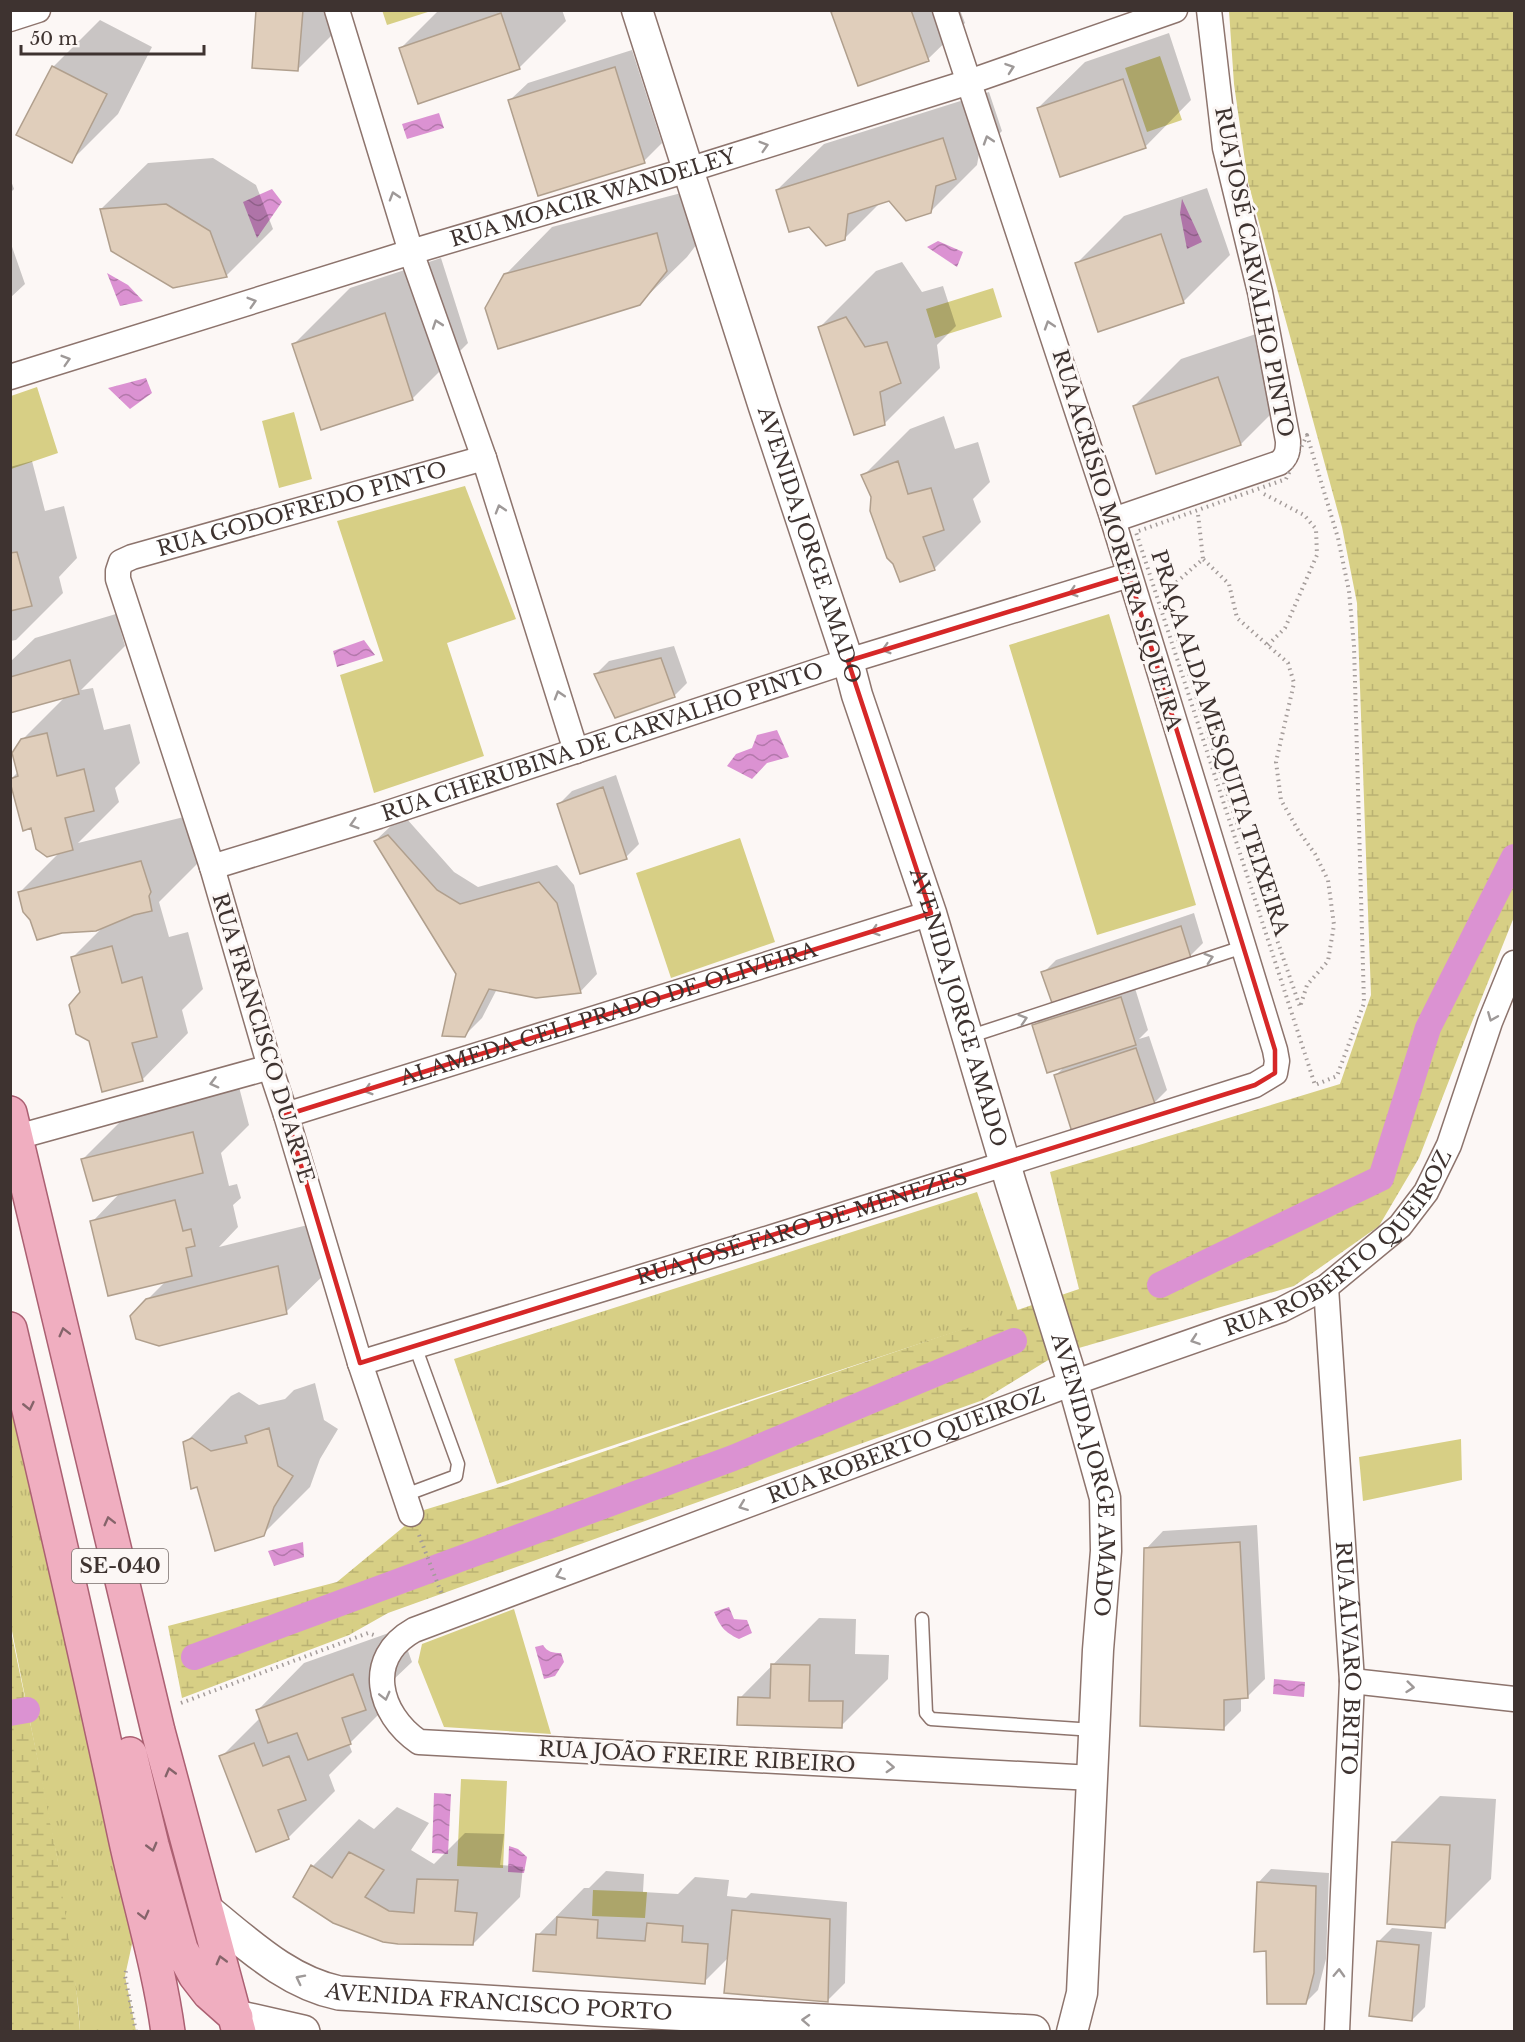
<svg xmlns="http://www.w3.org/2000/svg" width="1525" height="2042" font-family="'Libre Baskerville',serif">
  <defs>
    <pattern id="wetland-marsh" width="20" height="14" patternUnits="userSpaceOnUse" patternTransform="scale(1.5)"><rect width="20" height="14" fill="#d7cf85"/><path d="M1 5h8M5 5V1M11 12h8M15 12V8" fill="none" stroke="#bab273"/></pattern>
    <pattern id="park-tufts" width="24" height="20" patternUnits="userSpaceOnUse" patternTransform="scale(1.5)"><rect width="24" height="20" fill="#d7cf85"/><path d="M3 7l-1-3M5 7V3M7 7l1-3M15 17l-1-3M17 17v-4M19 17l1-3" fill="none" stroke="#bab273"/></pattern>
    <pattern id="water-waves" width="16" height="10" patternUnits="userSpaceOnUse" patternTransform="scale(1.5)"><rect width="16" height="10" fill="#db92d2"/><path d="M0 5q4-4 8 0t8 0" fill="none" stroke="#b378ab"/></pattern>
  </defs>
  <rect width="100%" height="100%" fill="#fcf7f5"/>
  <path fill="#d7cf85" d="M382,10H431V11L387,25Z
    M1160,56L1182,120L1147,132L1125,68Z
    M993,288L1002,317L935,338L926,309Z
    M37,387L58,453L11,469V396Z
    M294,412L312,479L279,488L262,421Z
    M465,486L516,619L447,643L484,756L374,793L340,675L383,661L337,521Z
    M1109,614L1196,905L1097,935L1009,645Z
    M740,838L775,942L671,978L636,873Z
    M1461,1439L1462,1480L1363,1501L1359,1457Z
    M514,1609L551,1734L444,1727L418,1662L422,1644Z
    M461,1779L507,1781L503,1868L457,1866Z
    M593,1890L647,1892L645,1918L592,1916Z"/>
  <path fill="url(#wetland-marsh)" d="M1229,11H1514V917L1462,1047L1419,1158L1379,1226L1294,1286L1058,1354L983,1400L388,1613L349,1635L182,1698L168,1626L337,1582L424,1510L503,1486L1079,1289L1050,1172L1340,1084L1371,995L1357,603L1342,527L1248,182L1234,84Z
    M10,1626C37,1760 71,1896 80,2031H11Z"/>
  <path fill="url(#park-tufts)" d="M977,1192L1018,1311L497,1484L454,1359Z
    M10,1390L134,1935L125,1976L136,2031H80L78,2003L57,1858L11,1626Z"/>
  <path fill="url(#water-waves)" d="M439,113L444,128L407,139L402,124Z
    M272,189L282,202L257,238L243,202Z
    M1182,199L1202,242L1187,249L1180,213Z
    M938,241L963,252L957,267L927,247Z
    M107,273L128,285L143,301L120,306Z
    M146,378L152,393L130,409L108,388Z
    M364,640L375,655L337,667L333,651Z
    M777,730L789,757L767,763L752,779L727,766L736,754L752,748L757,735Z
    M303,1542L304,1557L274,1566L268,1551Z
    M729,1607L734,1619L747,1620L752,1633L739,1639C724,1632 720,1626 714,1612Z
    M543,1645C547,1652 553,1653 561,1653L564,1662L555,1676L544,1679L535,1647Z
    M1274,1679L1305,1682L1304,1697L1273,1694Z
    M434,1793L451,1794L448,1854L432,1853Z
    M509,1846L518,1849L527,1857L524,1873L508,1872Z"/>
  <path fill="#0003" d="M258,10H345L344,23L297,70Z
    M439,10H562L566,21L519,68L401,48Z
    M835,10H960L965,23L928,59Z
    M100,20L152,47L118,114L71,161L53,67Z
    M1169,33L1191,100L1145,147L1038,108L1085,62Z
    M632,50L662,143L644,161L510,100L528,83Z
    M989,92L1002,131L979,154L977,165L930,212L890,200L880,203L844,239L777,190L824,144Z
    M213,158L256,185L273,229L226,276L101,209L148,163Z
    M10,178L14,189L10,193Z
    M704,187L713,223L687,257L639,304L505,275L552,227Z
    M1207,188L1230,255L1183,302L1077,263L1124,216Z
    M10,241L25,284L10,298Z
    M441,258L468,343L412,399L294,344L350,288Z
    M902,262L922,292L943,286L956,326L937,345L940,368L884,424L820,327L876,271Z
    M1265,331L1287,398L1241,444L1134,406L1181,359Z
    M944,416L955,449L978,442L990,482L973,499L981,522L934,569L873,497L863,476L910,429Z
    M32,461L45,511L64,506L77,558L59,577L63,593L16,640L10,641V467Z
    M116,614L125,646L81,690L93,688L104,730L130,724L140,763L115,788L119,802L78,843L188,816L198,863L159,902L169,937L188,932L203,989L182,1010L188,1033L142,1080L82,993L73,957L103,927L19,893L60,852L32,827L11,779L18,772L22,740L66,696L10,712V662L35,638Z
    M674,646L687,683L674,696L596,674L609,661Z
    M616,775L639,844L626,857L559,804L572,791Z
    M406,818L454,872L478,887L557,865L574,885L597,974L580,992L497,989L482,1018L464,1036L458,974L375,841L393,824Z
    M1194,913L1203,943L1190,956L1043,973L1056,960Z
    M1134,985L1148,1030L1139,1039L1149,1036L1167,1090L1154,1103L1055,1076L1066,1065L1034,1026L1047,1013Z
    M239,1087L249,1125L221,1153L229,1186L237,1184L241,1198L233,1205L238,1227L219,1247L324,1221L333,1266L286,1312L147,1300L167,1280L92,1222L120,1193L82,1160L129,1113Z
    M315,1383L324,1420L338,1429L320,1459L310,1487L263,1534L185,1443L231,1396L239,1392L259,1405L285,1399L294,1390Z
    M1257,1525L1265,1679L1247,1697H1241V1711L1223,1729L1146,1549L1163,1531Z
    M819,1618L856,1619L855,1654L889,1655L888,1679L841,1726L740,1698Z
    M400,1629L412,1662L392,1681L397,1696L349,1744L352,1752L329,1775L335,1791L288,1838L221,1757L261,1717L258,1710L304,1663Z
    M1440,1796L1496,1799L1491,1879L1444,1926L1394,1842Z
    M397,1807L429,1823L411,1850L434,1864L465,1833L504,1834L500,1865L523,1867L520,1897L473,1944L295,1897L313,1866L359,1819L374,1829Z
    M1271,1869L1329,1873L1326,1959L1318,1990L1305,2003L1268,1950L1258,1883Z
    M606,1871L644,1874L643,1892L678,1894L695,1877L729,1880L727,1896L746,1898L751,1893L847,1902L845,1983L827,2001L729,1957L704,1982L538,1935L584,1888H589Z
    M1392,1928L1432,1932L1425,2007L1412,2020L1378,1942Z"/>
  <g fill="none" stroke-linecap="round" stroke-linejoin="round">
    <path stroke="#db92d2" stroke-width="26" d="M1160,1285L1381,1178L1428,1028L1514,857
      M194,1657L733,1458L1014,1341
      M10,1713L27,1710"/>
  </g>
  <path fill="#e0cebb" stroke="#b09f8d" stroke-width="1.5" d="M256,10H303L298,71L252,68Z
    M836,10H911L929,61L858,86L831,12Z
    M501,13L520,69L418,104L399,48Z
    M52,66L107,94L72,163L16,135Z
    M615,67L645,163L538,196L508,100Z
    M1123,79L1146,148L1060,177L1037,108Z
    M943,138L956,179L936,186L931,213L906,221L889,201L848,214L845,240L826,246L809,227L789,232L776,190Z
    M166,204L210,231L227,277L173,288L111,251L100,209Z
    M657,233L667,271L640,305L498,349L485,308L504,274Z
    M1161,234L1184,303L1098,332L1075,263Z
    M385,313L413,400L321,430L292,344Z
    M846,317L865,347L887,342L901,383L880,392L885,425L854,435L818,327Z
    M1218,377L1241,445L1156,474L1133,406Z
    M898,461L908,494L931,488L944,530L923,537L935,570L900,582L893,564L887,558L870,511L871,497L861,475Z
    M17,552L32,606L10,611V553Z
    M661,658L675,697L615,718L594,674Z
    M70,660L79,694L10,713V677Z
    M47,733L57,776L84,769L94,811L65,818L73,850L47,857L36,849L31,828L23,831L10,782V779L18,776L12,753L21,739Z
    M603,787L627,859L580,874L557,804Z
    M388,835L437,890L460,904L539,882L557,903L581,993L536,998L489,989L465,1037L442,1036L456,974L374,841Z
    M141,861L151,892L149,896L152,911L134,915L96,931L62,933L37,940L30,920L23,912L18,892Z
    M1181,926L1191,958L1052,1003L1041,972Z
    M112,946L122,983L142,977L157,1037L132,1043L143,1081L102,1092L89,1041L76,1034L69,1005L80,992L71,957Z
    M1121,997L1136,1045L1047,1073L1032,1025Z
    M1136,1048L1155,1104L1072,1132L1054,1075Z
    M193,1132L203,1173L93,1201L81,1159Z
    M175,1200L183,1231L191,1229L195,1246L186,1248L192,1276L108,1296L90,1221Z
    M278,1266L287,1314L159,1346L136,1339L130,1316L146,1299Z
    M269,1428L278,1466L293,1476L274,1507L264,1536L215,1551L197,1487L191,1489L183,1442L192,1438L211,1451L247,1443L245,1436Z
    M1240,1542L1248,1698L1224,1700V1730L1140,1726L1144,1548Z
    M771,1664L810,1665L809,1701H843L842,1728L737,1725L738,1697L770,1698Z
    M353,1674L366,1710L342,1718L351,1744L308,1760L297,1733L268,1743L256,1710Z
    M254,1743L263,1766L289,1756L306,1800L278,1810L289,1839L256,1852L219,1756Z
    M1392,1842L1450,1845L1445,1928L1387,1924Z
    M349,1852L384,1870L365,1897L389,1911L414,1913L417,1879L458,1880L455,1911L477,1913L473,1945L398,1944L383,1942L333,1923L293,1897L311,1865L332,1878Z
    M1257,1882L1316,1886L1314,1973L1306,2004H1267L1266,1951L1254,1952Z
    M732,1910L830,1919L828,2002L724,1993Z
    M557,1917L598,1920L597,1938L645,1941L647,1923L683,1926L682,1942L708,1944L705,1984L533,1971L536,1934L556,1935Z
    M1377,1941L1419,1945L1412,2021L1369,2016Z"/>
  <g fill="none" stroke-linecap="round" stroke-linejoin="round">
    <defs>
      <path id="service" d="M968,1037L1243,947
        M405,1495L456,1476L458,1464L415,1346
        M922,1619L926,1713L931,1719L1094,1730"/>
      <g id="minor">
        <path d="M337,10L411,252L484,458L576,751"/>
        <path d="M10,19L38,10"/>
        <path id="s1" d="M10,377L411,252L688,170L969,82L1175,10"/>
        <path d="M1113,520L1279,463C1287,457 1288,451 1288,441L1260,292L1225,148L1209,10"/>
        <path id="s2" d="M212,867L379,816L848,661L1129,575"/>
        <path id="s3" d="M286,1115L931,913"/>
        <path d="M17,1137L270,1067"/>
        <path id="s4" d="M1326,1287L1352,1681L1337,2032"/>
        <path id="s5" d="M360,1363L776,1236L1255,1085L1275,1073L1277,1061L1275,1050L1113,520L945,10"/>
        <path id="s6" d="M411,1514L360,1363L286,1115L270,1067L212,867L118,579V571L121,562L132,557L484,458"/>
        <path d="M1352,1681L1514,1699"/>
        <path id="s7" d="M1093,1778L419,1742C378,1714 364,1658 414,1630L1073,1383L1281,1310L1326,1287L1400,1226L1426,1192L1449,1145L1490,1022L1514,963"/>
      </g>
      <g id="tertiary">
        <path id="s8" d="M637,10L764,407L848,661L857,695L931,913L1011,1184L1073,1383L1105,1498L1106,1551L1098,1650L1082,1993L1072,2032"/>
      </g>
      <g id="secondary">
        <path id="s9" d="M208,1912C248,1944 287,1982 339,1993L596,2009L1033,2032"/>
        <path d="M236,2017L303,2032"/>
      </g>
      <path id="primary" d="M10,1113L158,1731L239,2032
        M10,1329C50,1498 89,1667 125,1837C139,1902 159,1966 168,2032
        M130,1754L152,1845L181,1949L195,1975L209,1993L236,2017"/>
    </defs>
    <use href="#service" stroke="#8d746d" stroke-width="15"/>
    <use href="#minor" stroke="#8d746d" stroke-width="27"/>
    <use href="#tertiary" stroke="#8d746d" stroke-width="33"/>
    <use href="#secondary" stroke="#8d746d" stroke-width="36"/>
    <use href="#primary" stroke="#ab6072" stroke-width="36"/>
    <path stroke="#a49c9a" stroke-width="4" stroke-dasharray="1.5 4.5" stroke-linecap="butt" d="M1307,435L1338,538L1349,591L1354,646L1364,1003L1337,1076L1315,1085L1136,532L1286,479Z
      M1264,494L1304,515L1316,529L1317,555L1285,628L1268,645
      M1163,594L1203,559L1198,514
      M1169,611L1234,814L1300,1007L1307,985L1328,961L1334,925L1328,880L1315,854L1298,830L1281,800L1276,762L1294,683L1288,663L1237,618L1229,584L1203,559
      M419,1535L442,1595
      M181,1703L368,1633L374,1635
      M126,1971L125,1976L136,2032"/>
    <use href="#service" stroke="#fff" stroke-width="12"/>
    <use href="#minor" stroke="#fff" stroke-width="24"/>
    <use href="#tertiary" stroke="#fff" stroke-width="30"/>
    <use href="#secondary" stroke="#fff" stroke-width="33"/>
    <use href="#primary" stroke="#f0aec0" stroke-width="33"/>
  </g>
  <defs><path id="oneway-chevron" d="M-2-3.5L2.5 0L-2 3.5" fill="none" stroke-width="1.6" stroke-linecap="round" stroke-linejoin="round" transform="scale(1.5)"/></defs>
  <g stroke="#9e9998">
    <use href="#oneway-chevron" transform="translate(1010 68) rotate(-19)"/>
    <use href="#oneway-chevron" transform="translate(988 140) rotate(-108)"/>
    <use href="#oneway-chevron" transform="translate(764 146) rotate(-17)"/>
    <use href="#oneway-chevron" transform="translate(394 196) rotate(-107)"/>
    <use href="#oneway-chevron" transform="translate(252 302) rotate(-17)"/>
    <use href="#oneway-chevron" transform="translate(437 324) rotate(-109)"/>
    <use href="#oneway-chevron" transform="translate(1049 325) rotate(-108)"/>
    <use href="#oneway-chevron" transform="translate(66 360) rotate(-17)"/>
    <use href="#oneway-chevron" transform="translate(500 509) rotate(-107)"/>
    <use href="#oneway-chevron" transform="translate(1073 592) rotate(163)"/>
    <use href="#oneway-chevron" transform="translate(886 649) rotate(163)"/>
    <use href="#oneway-chevron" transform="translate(559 695) rotate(-107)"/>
    <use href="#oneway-chevron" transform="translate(354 824) rotate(163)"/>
    <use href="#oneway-chevron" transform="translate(875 931) rotate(162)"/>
    <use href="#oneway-chevron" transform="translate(1209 958) rotate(-18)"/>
    <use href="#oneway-chevron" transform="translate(1492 1017) rotate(112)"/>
    <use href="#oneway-chevron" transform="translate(1023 1019) rotate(-18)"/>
    <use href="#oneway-chevron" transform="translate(214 1083) rotate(165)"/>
    <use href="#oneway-chevron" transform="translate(368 1090) rotate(163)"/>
    <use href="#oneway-chevron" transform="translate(1195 1340) rotate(161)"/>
    <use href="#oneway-chevron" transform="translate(743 1506) rotate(159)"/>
    <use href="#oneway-chevron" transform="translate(560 1575) rotate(159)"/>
    <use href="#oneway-chevron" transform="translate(1410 1687) rotate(6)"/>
    <use href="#oneway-chevron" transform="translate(385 1696) rotate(76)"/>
    <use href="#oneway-chevron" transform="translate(890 1767) rotate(3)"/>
    <use href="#oneway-chevron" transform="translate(1339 1973) rotate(-88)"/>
    <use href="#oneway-chevron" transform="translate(300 1979) rotate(-153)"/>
    <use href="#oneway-chevron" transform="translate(806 2020) rotate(-177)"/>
  </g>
  <g stroke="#85646a">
    <use href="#oneway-chevron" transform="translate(64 1332) rotate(-104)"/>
    <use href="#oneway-chevron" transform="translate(29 1406) rotate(77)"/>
    <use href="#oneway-chevron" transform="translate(109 1521) rotate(-104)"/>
    <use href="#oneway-chevron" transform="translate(170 1772) rotate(-105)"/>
    <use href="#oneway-chevron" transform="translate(152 1847) rotate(75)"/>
    <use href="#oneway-chevron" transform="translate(144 1915) rotate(76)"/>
    <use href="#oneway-chevron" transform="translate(221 1960) rotate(-105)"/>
  </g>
  <path fill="none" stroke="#d62828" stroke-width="4.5" stroke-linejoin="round" d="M1129,575L1275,1050V1073L1255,1085L360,1363L286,1115L931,913L848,661Z"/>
  <g text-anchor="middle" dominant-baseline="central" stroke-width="6" stroke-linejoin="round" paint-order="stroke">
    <rect fill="#fcf7f5" stroke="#776e6b" stroke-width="1.5" x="72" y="1549" width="96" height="34" rx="4.5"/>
    <g font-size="20" font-weight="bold" fill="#3e3330">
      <text x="120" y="1566">SE-040</text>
    </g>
    <g font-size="21" fill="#3e3330" stroke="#fcf7f5">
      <text stroke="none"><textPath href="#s1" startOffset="610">RUA MOACIR WANDELEY</textPath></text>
      <text transform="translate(1254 272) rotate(79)">RUA JOSÉ CARVALHO PINTO</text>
      <text stroke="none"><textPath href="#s6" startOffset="1186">RUA GODOFREDO PINTO</textPath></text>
      <text transform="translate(1117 540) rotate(73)">RUA ACRÍSIO MOREIRA SIQUEIRA</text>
      <text stroke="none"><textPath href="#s8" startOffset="562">AVENIDA JORGE AMADO</textPath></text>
      <text stroke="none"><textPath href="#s2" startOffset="410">RUA CHERUBINA DE CARVALHO PINTO</textPath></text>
      <text transform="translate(1220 743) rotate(72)">PRAÇA ALDA MESQUITA TEIXEIRA</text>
      <text stroke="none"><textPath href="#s8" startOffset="1048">AVENIDA JORGE AMADO</textPath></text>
      <text stroke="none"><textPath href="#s3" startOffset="338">ALAMEDA CELI PRADO DE OLIVEIRA</textPath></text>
      <text transform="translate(263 1038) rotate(73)">RUA FRANCISCO DUARTE</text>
      <text stroke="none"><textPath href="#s5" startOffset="462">RUA JOSÉ FARO DE MENEZES</textPath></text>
      <text stroke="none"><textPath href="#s7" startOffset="1824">RUA ROBERTO QUEIROZ</textPath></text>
      <text stroke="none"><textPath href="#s7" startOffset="1338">RUA ROBERTO QUEIROZ</textPath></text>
      <text stroke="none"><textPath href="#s8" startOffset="1534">AVENIDA JORGE AMADO</textPath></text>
      <text stroke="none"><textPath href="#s4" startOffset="372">RUA ÁLVARO BRITO</textPath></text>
      <text transform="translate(697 1757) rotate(3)">RUA JOÃO FREIRE RIBEIRO</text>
      <text stroke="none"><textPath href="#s9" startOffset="316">AVENIDA FRANCISCO PORTO</textPath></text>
    </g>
  </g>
  <rect width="1525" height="2042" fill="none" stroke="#3e3330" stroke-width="24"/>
  <path d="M21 45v9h183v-9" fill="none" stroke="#3e3330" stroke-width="3"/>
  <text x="30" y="45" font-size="18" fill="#3e3330" stroke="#fcf7f5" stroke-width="4.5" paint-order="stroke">50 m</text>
</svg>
